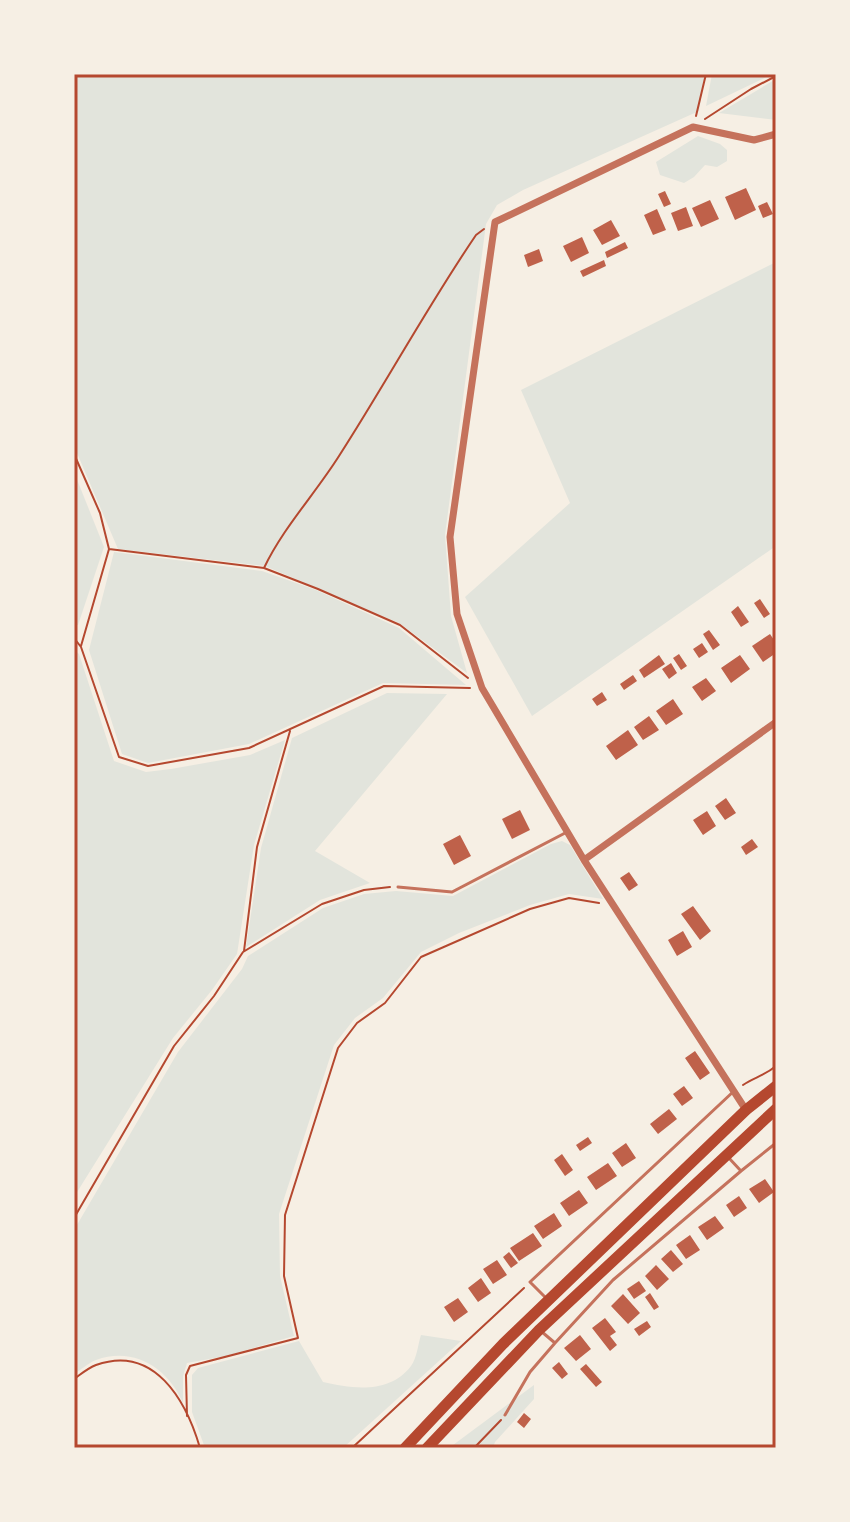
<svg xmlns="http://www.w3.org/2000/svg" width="850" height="1522" font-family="Raleway,sans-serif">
  <rect width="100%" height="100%" fill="#f6efe4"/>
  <path fill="#e2e4dc" d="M74,74H705L699,111L523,190L497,205L486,224L445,535L451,616L467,673L399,623L265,566L118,549L74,446Z
    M712,74H773L706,106Z
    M776,79V120L719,113Z
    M698,136L720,144L727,150V161L717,167L705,165L694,177L684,183L660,175L656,162Z
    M776,262V546L532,716L465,597L570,503L521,390Z
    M74,472L104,547L78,625L74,626Z
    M114,552L262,571L316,590L399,628L466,685L383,683L249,744L148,763L122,754L89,650Z
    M74,649L79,654L114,761L146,772L171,769L250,755L285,740L254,845L237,954L212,990L173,1038L74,1197Z
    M387,693L447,694L315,851L370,883L320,900L246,947L261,848L292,738Z
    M562,841L570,845L603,899L569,894L530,905L459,933L421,952L383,998L355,1018L334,1045L279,1214L280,1276L294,1336L226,1356L187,1363L183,1376V1403C168,1368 134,1346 96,1360C88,1363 81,1370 74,1374V1230L178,1052L242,969L248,956L323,908L364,894L396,891L453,896L551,844Z
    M421,1335L461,1341L343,1448H205L192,1412V1375L198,1368L299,1341L323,1382C353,1389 390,1394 411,1366C417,1358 418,1344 421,1335Z
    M534,1385V1399L495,1442L493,1448H449Z"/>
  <path fill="#bf614a" d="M746,188L756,210L735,220L725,197Z
    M665,191L671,204L664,207L658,194Z
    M710,200L719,219L701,227L692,208Z
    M767,202L773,214L763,218L758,206Z
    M686,207L693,226L678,231L671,213Z
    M657,209L666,230L653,235L644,215Z
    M611,220L620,236L602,245L593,230Z
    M582,237L589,253L571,262L563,246Z
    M625,242L628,248L607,258L605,252Z
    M539,249L543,261L528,267L524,255Z
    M604,260L606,266L583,277L580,271Z
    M760,599L770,614L764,618L754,603Z
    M738,606L749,622L741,627L731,612Z
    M709,630L720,645L713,650L703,634Z
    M770,634L776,643V653L763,662L752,646Z
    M702,643L708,652L699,658L693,649Z
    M679,654L687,666L681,670L673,658Z
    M659,655L665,664L644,678L639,670Z
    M740,655L750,669L731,683L721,668Z
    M671,663L677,673L669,679L662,669Z
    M633,675L637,681L624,690L620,684Z
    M706,678L716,691L702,701L692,687Z
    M602,692L607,700L597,706L592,699Z
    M673,699L683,714L666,725L656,711Z
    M649,716L659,730L643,740L634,727Z
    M628,730L638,745L616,760L606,746Z
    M726,798L736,813L725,820L715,806Z
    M520,810L530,830L512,839L502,819Z
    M707,811L716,826L703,835L693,820Z
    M460,835L471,856L454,865L443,844Z
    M752,839L758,847L746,855L741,847Z
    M629,872L638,885L629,891L620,878Z
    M693,906L711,931L700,940L681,914Z
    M683,931L692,947L677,956L668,940Z
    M695,1051L710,1073L700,1080L685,1058Z
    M684,1086L693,1098L682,1106L673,1094Z
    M669,1109L677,1119L658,1134L650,1124Z
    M588,1137L592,1143L580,1151L576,1145Z
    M626,1143L636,1158L622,1167L612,1153Z
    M562,1154L573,1170L565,1176L554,1160Z
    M608,1163L617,1176L596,1190L587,1177Z
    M765,1179L774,1192L759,1203L749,1189Z
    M579,1190L588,1203L569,1216L560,1203Z
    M739,1196L747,1208L734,1217L726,1205Z
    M554,1213L562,1226L543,1239L534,1226Z
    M715,1216L724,1228L707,1240L698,1227Z
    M533,1233L542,1246L519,1261L510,1248Z
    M690,1235L700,1250L686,1259L676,1245Z
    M671,1250L683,1264L673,1272L661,1259Z
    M509,1252L518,1263L511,1268L503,1257Z
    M497,1260L507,1275L493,1284L483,1269Z
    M656,1265L669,1279L657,1290L645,1276Z
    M481,1278L491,1293L478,1302L468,1288Z
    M639,1281L646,1291L634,1299L627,1289Z
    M650,1293L659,1307L654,1310L645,1297Z
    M623,1294L640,1313L628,1324L611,1306Z
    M458,1298L468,1312L454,1322L444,1307Z
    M605,1318L616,1332L610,1336L617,1345L610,1351L592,1328Z
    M647,1321L651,1327L639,1336L634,1329Z
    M580,1335L591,1349L576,1361L564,1348Z
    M559,1362L568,1374L562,1379L552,1368Z
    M586,1364L602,1382L596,1387L580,1369Z
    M524,1413L531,1419L524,1428L517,1422Z"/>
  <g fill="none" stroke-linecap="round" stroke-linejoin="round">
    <path stroke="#b5482f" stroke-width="2" d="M696,116L706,74
      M705,119L751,89L776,76
      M74,454L100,513L109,549L81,646
      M109,549L264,568L318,589L400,625L468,678
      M264,568C283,528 315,494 339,456C386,383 427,307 476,235L484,229
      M74,638L81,647L119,757L148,766L249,748L384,686L470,688
      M244,951L257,847L290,731
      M743,1085C755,1077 764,1076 776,1066
      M74,1218L174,1046L214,996L243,952L322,904L364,890L390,887
      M74,1379C81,1374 88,1368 96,1365C154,1344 186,1400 200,1448
      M187,1416L186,1375L190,1366L298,1338L284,1276L285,1215L338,1048L357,1023L385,1003L421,957L530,909L569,898L599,903
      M352,1448L524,1288
      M474,1448L501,1420"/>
    <path stroke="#c5725c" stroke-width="3" d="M398,887L452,892L567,832
      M741,1171L776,1143
      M545,1297L530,1282L734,1091
      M555,1343L613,1280L741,1171L728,1157
      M505,1415L530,1372L555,1343L542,1332"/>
    <path stroke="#c5725c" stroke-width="7" d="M584,860L776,722
      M746,1110L584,860L482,688L457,614L450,537L495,222L693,127L754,140L776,134"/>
    <path stroke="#b5482f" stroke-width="11" d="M405,1448L503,1344L746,1110L776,1086
      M427,1448L539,1330L776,1109"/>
  </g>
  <rect width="850" height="1522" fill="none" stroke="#f6efe4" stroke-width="152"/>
  <rect x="76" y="76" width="698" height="1370" fill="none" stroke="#b5482f" stroke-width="3"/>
</svg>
